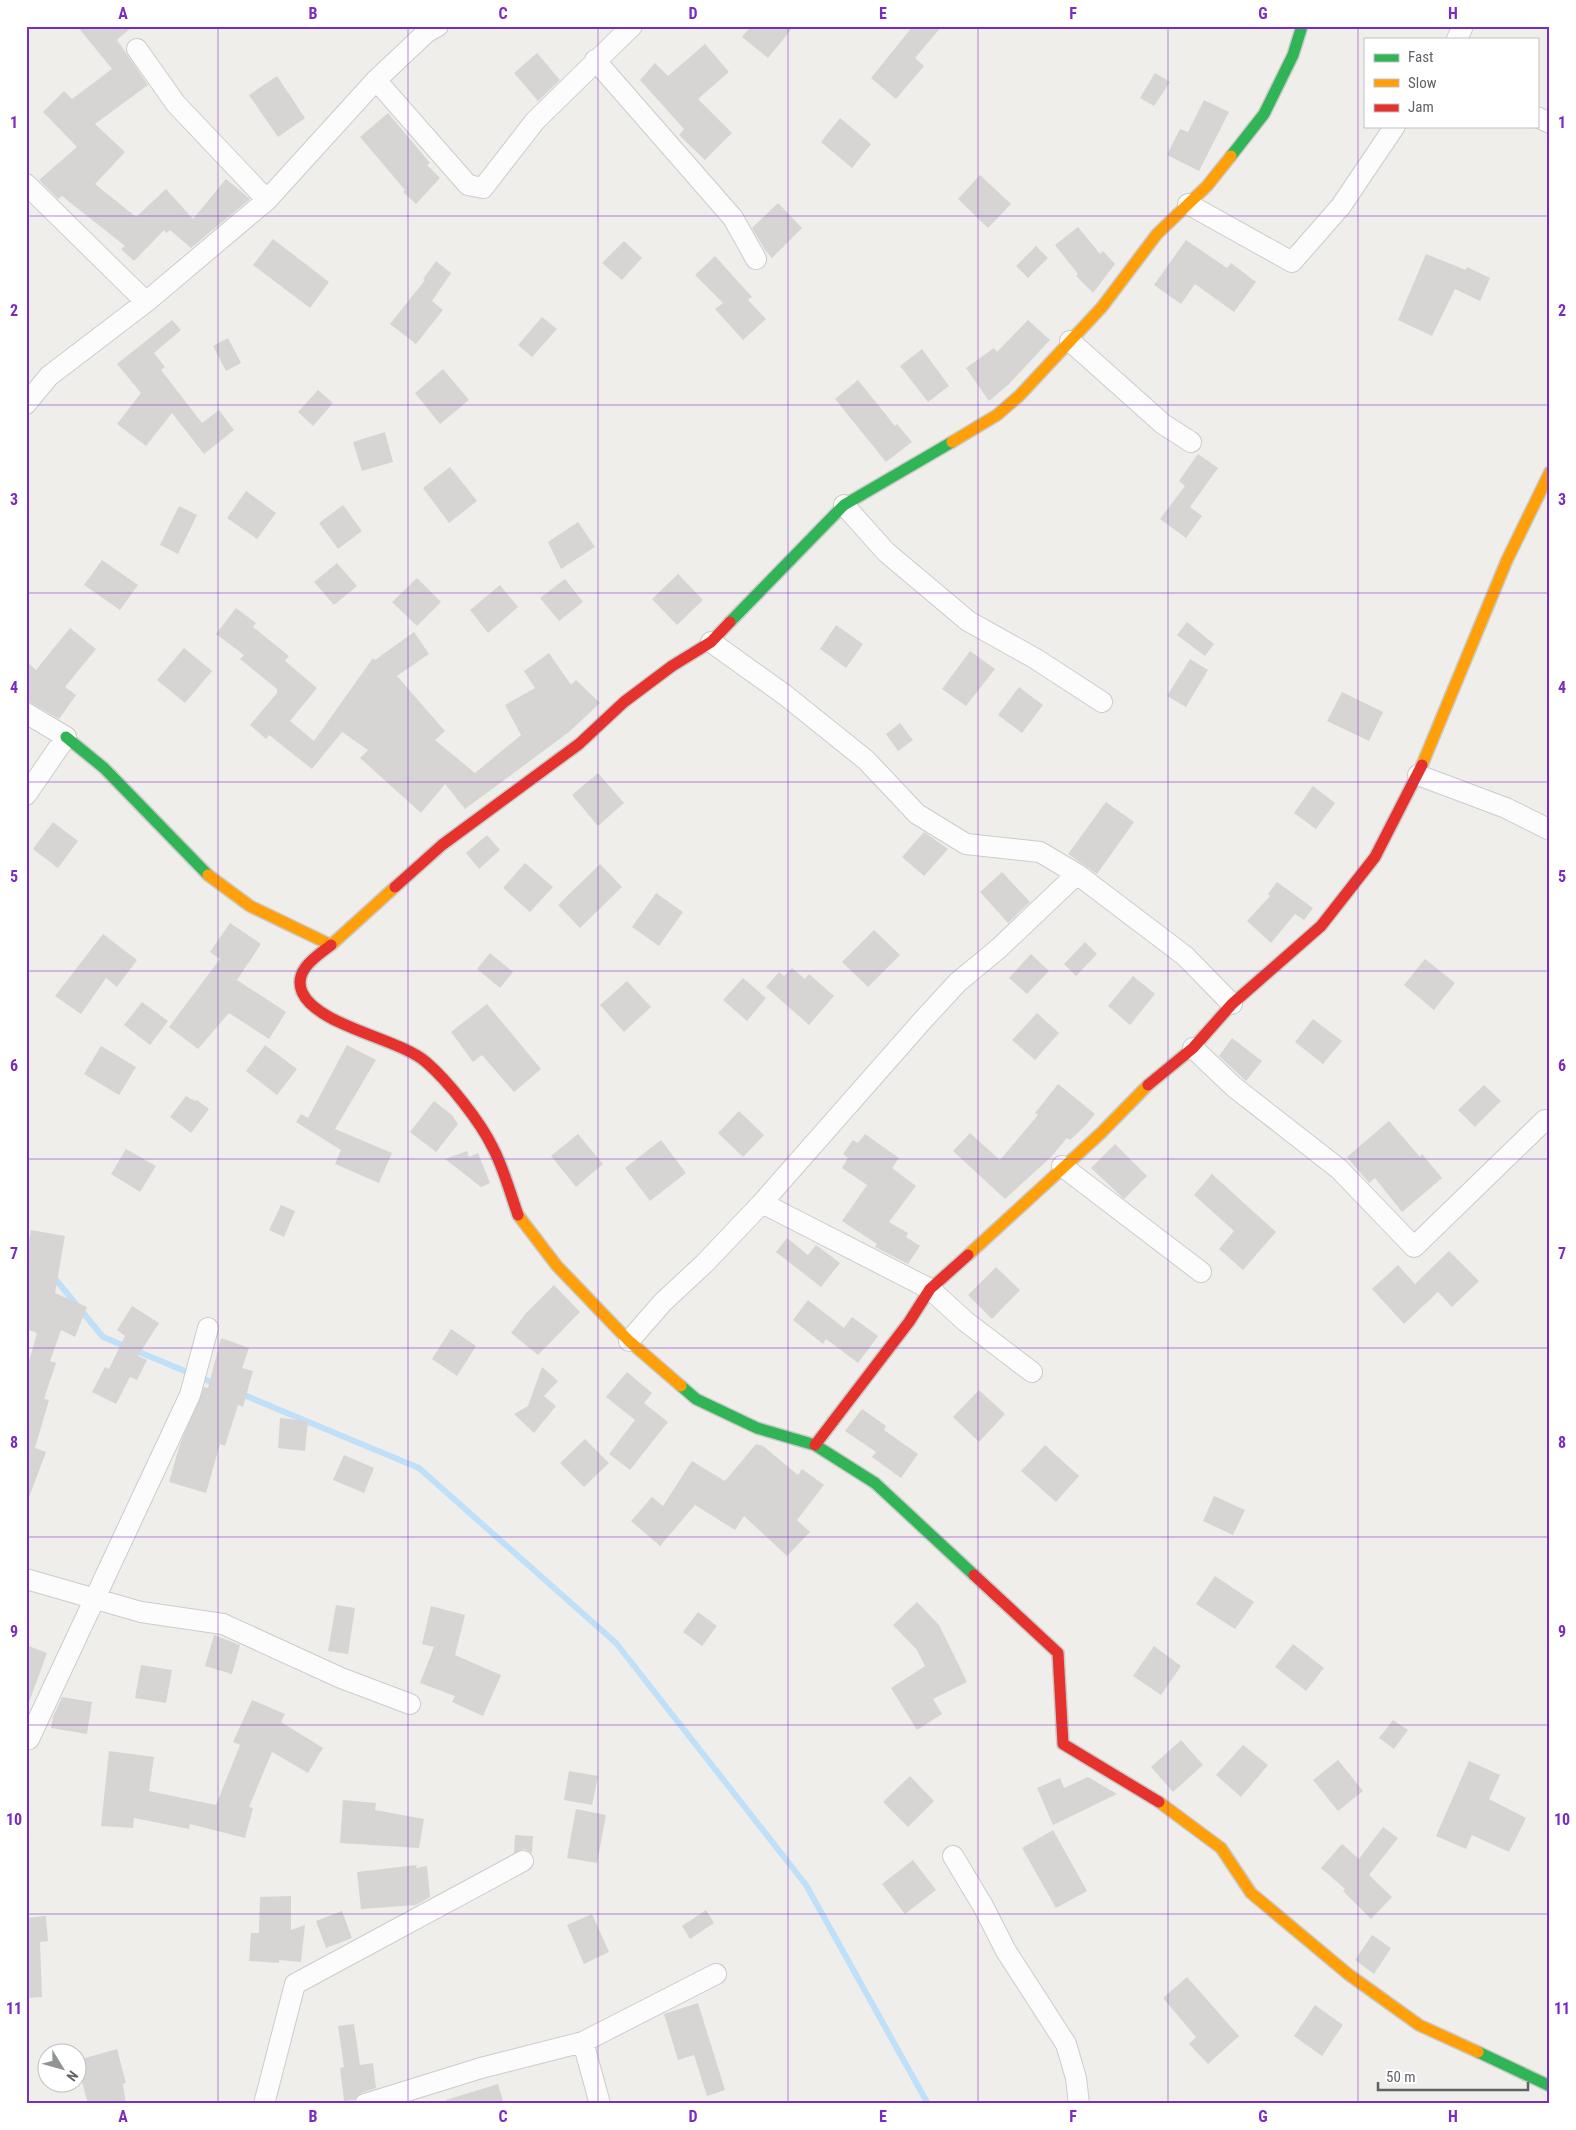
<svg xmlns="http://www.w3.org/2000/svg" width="1576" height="2130" font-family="'Roboto Condensed',sans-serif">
  <rect width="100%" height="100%" fill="#efeeea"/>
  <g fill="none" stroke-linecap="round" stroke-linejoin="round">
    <path stroke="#bfe0f9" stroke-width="6" d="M52,1275L103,1337L216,1384
      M239,1393L419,1468L616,1643L806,1885L928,2104"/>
  </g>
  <path fill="#d6d5d3" d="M77,26H133L117,40L148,85L95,124L125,152L95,184L136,217L166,189L193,219L226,179L250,199L191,248L170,230L166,233L164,230L134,261L121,249L125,246L62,196L58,199L39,180L77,147L43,112L64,91L72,99L112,69Z
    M751,26H794L768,58L742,37Z
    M913,26H942L915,58L924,66L896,99L871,78Z
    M705,44L729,72L699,98V100L732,133L705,160L679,135L684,129L640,80L655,63L668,76Z
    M537,53L560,80L538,101L514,73Z
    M1155,73L1170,82L1154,106L1140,98Z
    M277,76L305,118L278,137L249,95Z
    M1204,100L1229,112L1199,171L1167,155L1180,129L1188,132Z
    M388,113L430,163L427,165L440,178L416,204L403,192L405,190L360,137Z
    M840,118L871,144L852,168L821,142Z
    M980,175L1011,204L988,228L958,199Z
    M778,203L802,228L772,258L765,250L752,228Z
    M1078,227L1100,254L1103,251L1115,264L1093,293L1076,276L1078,274L1055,245Z
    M273,239L329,282L310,308L253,265Z
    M1186,240L1227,268L1231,263L1256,282L1234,312L1195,284L1181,304L1154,285Z
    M624,241L642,258L622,280L602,263Z
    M1036,246L1048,258L1028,278L1016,266Z
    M1426,254L1466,270L1467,267L1490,278L1480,301L1455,289L1432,336L1398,320Z
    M715,256L752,297L748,300L766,319L743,340L715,309L723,303L695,275Z
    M436,261L451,273L432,301L443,310L416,344L390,324L425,280L423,279Z
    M542,317L557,329L532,357L518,345Z
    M172,320L181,330L154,353L165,367L161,370L202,423L219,410L234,430L204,454L172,413L146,446L117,424L141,393L117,364Z
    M1028,320L1050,340L1008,385L989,401L966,368L994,348L997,352Z
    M228,338L241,363L226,371L213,346Z
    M922,349L949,386L928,402L900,366Z
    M443,369L469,400L440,424L415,393Z
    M858,380L895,426L897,424L912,442L886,462L835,399Z
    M318,390L333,403L313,426L298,412Z
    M385,432L393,462L362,471L353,442Z
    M1198,454L1218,468L1190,507L1202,516L1186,538L1160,519L1185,486L1179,481Z
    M450,467L477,501L449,523L423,488Z
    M246,491L276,513L257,539L227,518Z
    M343,505L362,531L338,549L319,523Z
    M179,506L197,515L178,554L160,545Z
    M578,522L595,547L561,569L548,542Z
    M102,560L138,585L120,610L84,585Z
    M337,563L357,586L334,605L314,582Z
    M678,574L703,600L677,625L652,599Z
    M417,578L441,602L417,626L392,602Z
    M565,579L583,602L559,621L540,598Z
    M500,585L518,607L488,633L470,610Z
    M236,608L256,623L253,627L289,656L285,661L317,688L290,721L314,741L373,658L375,660L414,632L429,654L397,676L445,731L435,740L475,773L521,735L505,705L535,688L524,671L549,653L571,685L576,680L600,703L569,732L465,809L445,784L421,813L360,758L368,750L342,732L312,769L269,735L266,739L250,725L277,693V689L240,659L244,655L216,634Z
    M1187,622L1214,644L1205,656L1177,635Z
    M836,625L863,644L846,668L820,649Z
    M70,628L96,649L65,687L76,695L59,719L26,700V661L36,670Z
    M184,648L212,671L185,703L157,680Z
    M970,651L995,669L966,706L942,689Z
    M1190,659L1208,670L1186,707L1167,696Z
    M1019,687L1043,705L1022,733L998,715Z
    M1342,692L1383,712L1369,741L1327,721Z
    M900,723L913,740L898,751L886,734Z
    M598,773L624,803L598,826L572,795Z
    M1313,786L1335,803L1316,829L1294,813Z
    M1106,802L1134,822L1097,874L1068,854Z
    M53,822L78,841L58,868L33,849Z
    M924,832L948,849L924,876L902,857Z
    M487,835L500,850L479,869L466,853Z
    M525,863L553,887L530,912L503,888Z
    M600,864L622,887L580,928L558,905Z
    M1002,872L1030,902L1008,923L980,892Z
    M1277,882L1313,908L1304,920L1295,914L1271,943L1247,921L1270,896L1268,894Z
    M656,893L683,912L659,946L632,927Z
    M230,923L261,944L237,980L286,1012L269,1039L229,1013L198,1049L169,1027L220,959L210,952Z
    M874,930L900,955L868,987L842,962Z
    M103,934L137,960L117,987L106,978L81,1014L55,996Z
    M1085,942L1097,954L1076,976L1064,964Z
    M490,953L513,972L500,988L477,969Z
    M1031,954L1049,971L1027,994L1009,978Z
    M1425,959L1455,983L1434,1010L1404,985Z
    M792,968L805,979L809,974L834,996L809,1025L766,987L779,972L784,976Z
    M1133,976L1155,994L1130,1025L1108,1006Z
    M743,978L766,998L747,1021L723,1000Z
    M627,981L651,1007L624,1032L600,1005Z
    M142,1002L168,1021L150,1045L124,1025Z
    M487,1004L541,1069L514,1092L482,1055L473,1062L451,1032Z
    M1037,1013L1059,1033L1035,1060L1012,1040Z
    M1313,1019L1342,1041L1323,1064L1295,1042Z
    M1232,1038L1262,1061L1246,1081L1219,1056Z
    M265,1045L297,1069L277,1095L246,1071Z
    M347,1045L376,1060L335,1129L392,1153L379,1183L335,1164L341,1150L296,1122L301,1114L308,1118Z
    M101,1046L136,1067L119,1095L84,1074Z
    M1058,1084L1095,1114L1086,1125L1070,1140L1067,1138L1051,1157L1005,1199L953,1151L970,1133L1000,1160L1038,1115L1035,1113Z
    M1484,1085L1501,1101L1475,1127L1458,1110Z
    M186,1096L195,1101L197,1100L209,1109L191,1133L170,1117Z
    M434,1101L452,1115L458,1124L436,1152L410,1132Z
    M739,1111L764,1135L743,1157L718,1133Z
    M1389,1121L1420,1157L1422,1154L1442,1178L1402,1212L1375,1178L1369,1183L1347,1157Z
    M578,1134L603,1164L576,1187L551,1156Z
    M865,1134L899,1158L892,1168L916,1186L889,1222L908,1233L906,1237L920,1246L908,1264L875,1247L877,1244L842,1221L867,1185L842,1168L848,1158L843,1154L853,1140L858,1143Z
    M661,1140L686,1173L650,1201L625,1168Z
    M1115,1144L1147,1176L1124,1199L1091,1168Z
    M126,1149L156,1166L140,1192L111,1174Z
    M467,1151L469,1157L478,1153L490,1183L481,1187L445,1159Z
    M1212,1174L1276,1232L1243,1270L1219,1249L1234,1231L1194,1195Z
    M281,1205L295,1211L284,1237L269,1230Z
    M31,1230L65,1236L55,1293L87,1307L75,1337L61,1330L50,1361L56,1363L44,1399L49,1400L35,1448L46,1452L28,1500L26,1372L37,1333L26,1329V1257Z
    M787,1238L808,1255L816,1245L840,1263L821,1287L776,1252Z
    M1449,1251L1479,1281L1452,1307L1438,1292L1404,1324L1372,1289L1398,1265L1415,1284Z
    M996,1267L1020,1290L992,1319L968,1295Z
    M554,1285L580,1312L538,1355L511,1333L526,1313Z
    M808,1300L844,1328L852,1317L878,1336L858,1363L826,1339L823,1344L793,1320Z
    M132,1306L159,1323L138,1356L147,1360L137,1380L130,1377L116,1404L92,1392L105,1367L109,1369L125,1336L117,1330Z
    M451,1329L476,1346L457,1376L432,1359Z
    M221,1338L249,1348L242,1368L253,1371L243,1407L238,1405L225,1446L220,1444L206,1493L169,1482L180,1444L204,1387L208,1388Z
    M542,1367L558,1381L544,1396L556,1406L534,1433L514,1414L528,1406Z
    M627,1372L652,1393L644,1403L668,1422L630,1470L609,1454L635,1420L606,1397Z
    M979,1390L1005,1414L979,1442L953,1417Z
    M862,1409L886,1426L884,1430L918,1454L901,1478L872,1457L876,1452L845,1431Z
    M280,1418L308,1421L305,1451L278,1448Z
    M585,1439L609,1463L584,1487L560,1463Z
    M756,1444L763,1446L798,1475L802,1469L824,1485L797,1520L810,1532L787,1556L744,1516L735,1530L695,1505L660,1546L631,1521L652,1497L663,1506L692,1461L725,1481Z
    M1045,1445L1079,1476L1056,1502L1021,1471Z
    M344,1455L374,1468L364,1493L333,1480Z
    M1214,1496L1245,1510L1233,1535L1203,1521Z
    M1215,1576L1254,1602L1235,1629L1196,1604Z
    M917,1602L939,1625L967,1682L933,1699L942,1714L917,1730L891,1688L925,1666L917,1650L893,1625Z
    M336,1605L355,1608L348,1654L328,1651Z
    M431,1606L465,1615L455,1655L501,1675L483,1716L452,1702L455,1696L420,1683L434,1647L422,1644Z
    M698,1612L717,1626L702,1646L683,1632Z
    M214,1635L240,1645L232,1674L205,1666Z
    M1293,1644L1324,1668L1306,1691L1275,1667Z
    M26,1645L47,1653L28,1705L26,1704Z
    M1154,1646L1181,1666L1161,1695L1133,1676Z
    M141,1665L172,1670L166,1703L135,1698Z
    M62,1697L92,1702L87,1734L51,1728L53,1717Z
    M252,1700L285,1714L281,1722L323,1748L308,1773L272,1752L249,1807L253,1808L245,1838L190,1824L189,1829L134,1818L133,1828L101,1826L109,1751L154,1757L149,1791L216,1805L240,1745L233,1742Z
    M1393,1720L1408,1730L1394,1749L1379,1738Z
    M1181,1740L1203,1765L1173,1792L1151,1767Z
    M1243,1745L1268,1765L1241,1797L1216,1775Z
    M1338,1760L1363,1791L1338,1811L1313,1780Z
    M1469,1761L1500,1775L1489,1799L1526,1818L1509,1852L1472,1835L1466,1849L1436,1836Z
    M569,1771L598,1776L592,1805L564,1800Z
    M910,1776L934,1801L908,1827L883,1802Z
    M1088,1777L1117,1794L1053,1825L1037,1788L1060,1778L1064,1788Z
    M343,1800L376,1803L375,1810L424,1819L419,1848L340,1843Z
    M576,1809L606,1815L597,1863L567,1858Z
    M1383,1827L1398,1838L1369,1875L1392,1897L1371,1919L1343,1891L1345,1889L1321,1868L1342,1844L1359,1859Z
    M1053,1830L1087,1891L1056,1908L1022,1848Z
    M515,1835L533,1836L532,1853L524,1849L514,1853Z
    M913,1860L936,1890L905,1914L882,1884Z
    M417,1865L416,1868L427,1866L430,1897L416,1905L361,1909L357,1872Z
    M291,1896V1930L305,1925L301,1962L279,1960V1963L249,1961L251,1933H259L260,1897Z
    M706,1910L714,1923L690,1939L682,1926Z
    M342,1911L352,1938L326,1948L316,1921Z
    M592,1914L609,1952L584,1964L567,1925Z
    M46,1916L48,1941L40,1942L42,1997L26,1998V1918Z
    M1372,1935L1391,1948L1374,1974L1355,1960Z
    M1187,1977L1239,2036L1208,2064L1189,2044L1196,2037L1163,1998Z
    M698,2003L725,2090L707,2096L694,2055L678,2060L664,2014Z
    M1315,2005L1343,2025L1322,2056L1294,2036Z
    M354,2024L360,2065L373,2063L376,2088L361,2093L354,2100L344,2101L340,2068L344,2067L338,2026Z
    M117,2049L126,2083L123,2084L126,2104H88L78,2067V2060Z
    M498,2084L504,2104H447L446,2100Z"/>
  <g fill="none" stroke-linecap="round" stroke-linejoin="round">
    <defs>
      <path id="street" d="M1457,39L1463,26
        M137,49L176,104L267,200
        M595,60L733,218L756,259
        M376,80L468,185L483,188L535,121L632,26
        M1537,117L1550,123
        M26,184L146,302
        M1188,204L1292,262L1341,206L1395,126
        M1070,341L1163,424L1191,442
        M26,404L49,376L146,302L267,200L376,80L427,32L438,26
        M844,505L886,552L968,621L1036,659L1102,702
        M711,642L785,695L866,760L917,814L966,844L1040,852L1077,874L1185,956L1232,1004
        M26,713L66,737L26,795
        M1418,775L1506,808L1550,830
        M1193,1048L1234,1087L1339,1169L1414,1247L1545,1120
        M1062,1166L1201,1272
        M762,1203L930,1289L965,1321L1032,1372
        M629,1341L663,1302L704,1264L762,1203L923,1020L958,982L998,949L1077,874
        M26,1579L141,1612L223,1624L341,1678L410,1704
        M29,1739L190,1395L208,1328
        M953,1856L983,1906L1006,1951L1066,2044L1076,2078L1079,2104
        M583,2042L600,2104
        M264,2104L295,1984L523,1861
        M365,2104L481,2068L583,2042L716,1974"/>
      <path id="fast" d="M1231,156L1264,114L1293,55L1302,26
        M730,622L844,505L952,442
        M66,737L104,768L208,875
        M681,1386L696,1399L757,1428L815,1445L875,1483L974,1575
        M1478,2052L1550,2086"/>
      <path id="slow" d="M952,442L997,415L1019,396L1102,307L1157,234L1207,186L1231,156
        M1422,765L1507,560L1550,472
        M208,875L250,906L331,945L395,887
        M518,1215L557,1266L629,1341L681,1386
        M968,1255L1101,1133L1148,1085
        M1159,1802L1221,1848L1251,1893L1348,1974L1419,2025L1478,2052"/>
      <path id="jam" d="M395,887L442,845L579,744L624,702L672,666L711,642L730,622
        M331,945C317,956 293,970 302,992C317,1026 398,1038 426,1062C448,1081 480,1121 493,1148C504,1169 510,1193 518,1215
        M1148,1085L1193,1048L1232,1004L1321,926L1375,857L1422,765
        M815,1445L909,1322L930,1289L968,1255
        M974,1575L1058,1653L1063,1744L1159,1802"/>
    </defs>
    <use href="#street" stroke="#cbcccc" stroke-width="22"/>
    <use href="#fast" stroke="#cacacb" stroke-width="14"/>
    <use href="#slow" stroke="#cacacb" stroke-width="14"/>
    <use href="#jam" stroke="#cacacb" stroke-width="14"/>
    <use href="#street" stroke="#fdfcfc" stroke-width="20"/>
    <use href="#fast" stroke="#30b455" stroke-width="11"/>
    <use href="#slow" stroke="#ff9f0a" stroke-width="11"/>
    <use href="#jam" stroke="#e5322d" stroke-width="11"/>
  </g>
  <path fill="none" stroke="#7b2cbf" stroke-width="1" stroke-opacity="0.55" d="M218,26V2104M408,26V2104M598,26V2104M788,26V2104M978,26V2104M1168,26V2104M1358,26V2104M26,216H1550M26,405H1550M26,593H1550M26,782H1550M26,971H1550M26,1159H1550M26,1348H1550M26,1537H1550M26,1725H1550M26,1914H1550"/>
  <rect width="1576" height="2130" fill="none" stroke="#ffffff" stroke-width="55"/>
  <rect x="1364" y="38" width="175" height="90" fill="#ffffff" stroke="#bfc1c3"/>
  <rect x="1374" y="54" width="25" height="8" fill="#30b455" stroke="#bfc1c3"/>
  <text x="1408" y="62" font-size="15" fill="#5f6368">Fast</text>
  <rect x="1374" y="79" width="25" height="8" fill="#ff9f0a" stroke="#bfc1c3"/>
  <text x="1408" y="88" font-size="15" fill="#5f6368">Slow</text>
  <rect x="1374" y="104" width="25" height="8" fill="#e5322d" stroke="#bfc1c3"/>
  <text x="1408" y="112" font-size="15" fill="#5f6368">Jam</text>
  <g transform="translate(62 2068) rotate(127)"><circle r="24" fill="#ffffff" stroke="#bfc1c3"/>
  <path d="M0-4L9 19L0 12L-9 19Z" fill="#919496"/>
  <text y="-8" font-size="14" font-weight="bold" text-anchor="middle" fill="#5f6368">N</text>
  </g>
  <path d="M1378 2082v8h150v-8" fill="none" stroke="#5f6368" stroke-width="2.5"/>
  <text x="1386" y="2082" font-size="15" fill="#5f6368" stroke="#ffffff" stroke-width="4" paint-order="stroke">50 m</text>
  <rect x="28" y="28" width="1520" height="2074" fill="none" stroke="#7b2cbf" stroke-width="2"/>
  <g font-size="16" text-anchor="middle" font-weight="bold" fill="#7b2cbf">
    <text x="123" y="19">A</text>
    <text x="313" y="19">B</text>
    <text x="503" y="19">C</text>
    <text x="693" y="19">D</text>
    <text x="883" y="19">E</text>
    <text x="1073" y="19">F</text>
    <text x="1263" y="19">G</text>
    <text x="1453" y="19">H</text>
    <text x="14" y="128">1</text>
    <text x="1562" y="128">1</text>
    <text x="14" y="316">2</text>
    <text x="1562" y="316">2</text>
    <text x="14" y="505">3</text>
    <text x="1562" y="505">3</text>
    <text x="14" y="693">4</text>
    <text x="1562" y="693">4</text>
    <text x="14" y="882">5</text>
    <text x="1562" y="882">5</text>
    <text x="14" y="1071">6</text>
    <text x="1562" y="1071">6</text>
    <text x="14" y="1259">7</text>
    <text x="1562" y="1259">7</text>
    <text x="14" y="1448">8</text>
    <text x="1562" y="1448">8</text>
    <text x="14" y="1637">9</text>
    <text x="1562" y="1637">9</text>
    <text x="14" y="1825">10</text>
    <text x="1562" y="1825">10</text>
    <text x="14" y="2014">11</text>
    <text x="1562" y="2014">11</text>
    <text x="123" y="2122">A</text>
    <text x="313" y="2122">B</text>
    <text x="503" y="2122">C</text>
    <text x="693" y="2122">D</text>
    <text x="883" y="2122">E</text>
    <text x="1073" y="2122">F</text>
    <text x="1263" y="2122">G</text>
    <text x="1453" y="2122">H</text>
  </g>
</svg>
